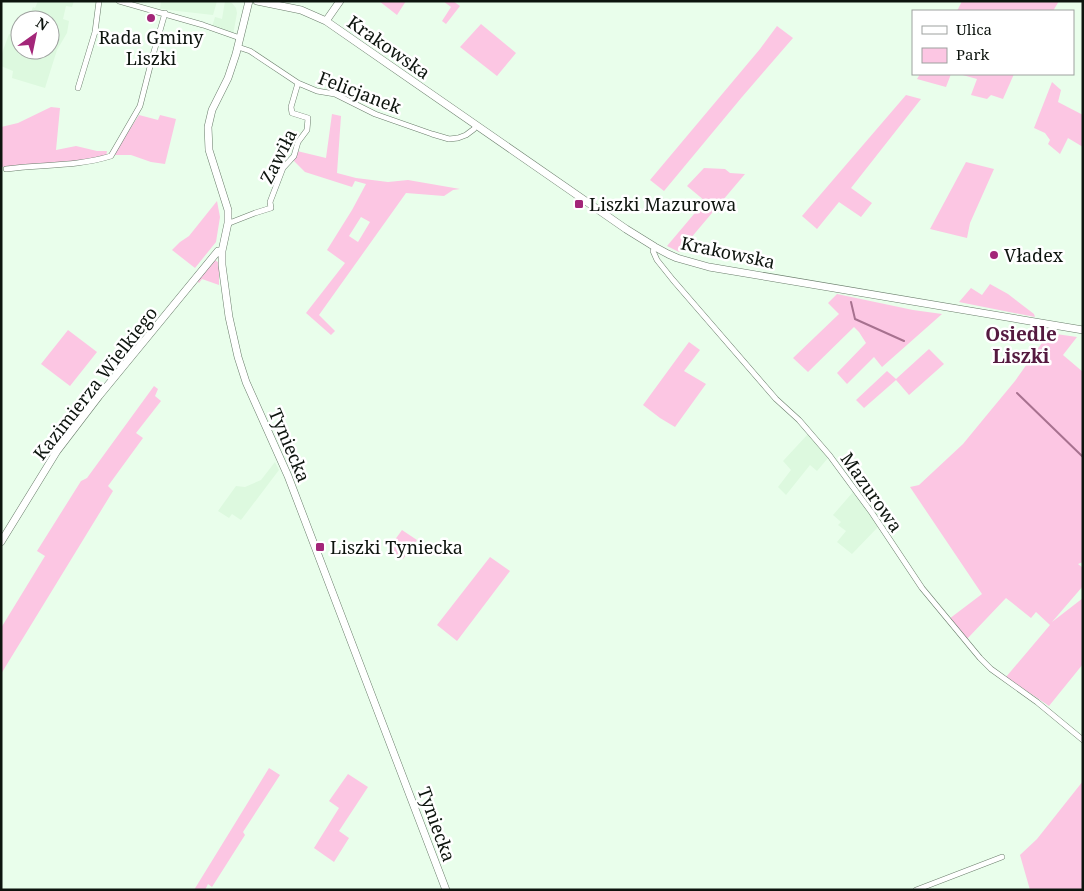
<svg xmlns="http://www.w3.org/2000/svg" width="1084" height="891" font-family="'Noto Serif',serif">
  <rect width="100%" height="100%" fill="#e9feeb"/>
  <path fill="#ddf9df" d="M38,1H74L72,7L66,6L63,19L69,21L67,33L57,50L45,88L12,78L13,71L1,66V56L9,34L20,38V50H50V20H28L33,7L35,8Z
    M161,1H217L213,15L160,9Z
    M225,1L232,3L236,8L237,13L233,35L212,27L215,17L222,19Z
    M808,434L828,458L817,471L810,465L786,495L778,487L791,470L783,461Z
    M275,462L279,470L241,520L232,514L229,518L218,511L236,486L245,487L261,480Z
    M853,492L868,510L878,527L852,554L837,542L846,531L838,525L841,522L833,515Z"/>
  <path fill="#fcc6e3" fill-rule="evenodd" d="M379,1H406L397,15Z
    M443,1H453L460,6L446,24L442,21L451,7Z
    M962,1H1059L1053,11H957Z
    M481,24L516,53L497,76L460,47Z
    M777,26L793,38L742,97L664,191L650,180L760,49Z
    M920,74H951L946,87L917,79Z
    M959,74H1014L1003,99L991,95L987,99L971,95L977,79Z
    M1052,82L1061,90L1058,102L1083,115V147L1068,138L1060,154L1048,144L1050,140L1045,133L1034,128Z
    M906,95L921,99L851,188L872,203L861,217L839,202L817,229L802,216Z
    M51,107L60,108L56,150L76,146L97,151H107L106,157L90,160L1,167V127L18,123Z
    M332,114L341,116L337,173L356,178L388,182L408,180L460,189L453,190L444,196L406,193L319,315L335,331L331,335L306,313L345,263L327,250L352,210L366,184L355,181L352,187L305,172L294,161L297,151L326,158ZM361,217L370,222L358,242L349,236Z
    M139,115L158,120L160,115L176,119L165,164L151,162L131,155H114L115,152Z
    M966,162L994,169L970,223L967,238L930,229Z
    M704,168L725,169L730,173L745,174L679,252L667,246L705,201L687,186Z
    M217,201L220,217L216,242L195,268L172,250L180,242L189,236Z
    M215,260L219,263V285L202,279L199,283L197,281Z
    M990,284L1008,294L1034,314L1035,317L959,302L971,288L982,295Z
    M837,294L913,310L942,314L882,367L874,357L847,384L837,373L866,343L859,332L854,327L808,372L793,358L839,314L828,303Z
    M68,330L97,352L70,386L41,364Z
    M1049,333L1077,337L1063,355L1083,372V562L1078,564L1083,568V586L1052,622L1083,598V664L1049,706L1006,677L1050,625L1036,612L1031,618L1006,598L967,639L949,619L982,594L910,487L919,485L963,444L986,416L1015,381Z
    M689,342L700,350L684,371L706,384L675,427L660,418L643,405Z
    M929,349L944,364L909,395L896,380L864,408L856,400L887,371L896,379Z
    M154,386L158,389L155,396L161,401L136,433L143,438L108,486L113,491L1,674V628L45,556L37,551L81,481L87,478Z
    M402,530L417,540L403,559L389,548Z
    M490,557L510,571L457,641L437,625Z
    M269,768L280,775L243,832L245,835L212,887L208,884L205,890H194Z
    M348,774L368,787L339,831L349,838L334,862L314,848L339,808L329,801Z
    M1083,781V890H1030L1020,855L1037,839Z"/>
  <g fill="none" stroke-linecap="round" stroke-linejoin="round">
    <path stroke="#a7718f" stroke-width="2" d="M851,302L855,319L904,341
      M1017,393L1083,457"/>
    <defs>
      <path id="street" d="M119,1L203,25L240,38
        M238,47L250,51L298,83L317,91L335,94L375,114L432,134L449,139L458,138L466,135L474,129L476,125
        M78,88L95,32L99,1
        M6,169C42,164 75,167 111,156L140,106L153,55L165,13
        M228,223L232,222L255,213L271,208L270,202L283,168L294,156L298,142L307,130L308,118L292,113L291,107L298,83
        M655,247L653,251L657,260L673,280L776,399L799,420L830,456L872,513L922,588L980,658L991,669L1037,702L1083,740
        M916,890L1002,857"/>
      <path id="secondary" d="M249,1L236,54L228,78L212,110L208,127L209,150L228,210V223L222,251V265L229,317L238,357L246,382L288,476L446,890
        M257,1L301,10L326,21L626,229L655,247L668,254L677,258L709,267L1083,330
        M326,21L340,1
        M1,542L57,451L99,396L218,251H222"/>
    </defs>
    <use href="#street" stroke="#6a7d6b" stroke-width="6"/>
    <use href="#secondary" stroke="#6a7d6b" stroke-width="8"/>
    <use href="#street" stroke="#fff" stroke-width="5"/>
    <use href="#secondary" stroke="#fff" stroke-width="7"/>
  </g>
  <g fill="#a32679" stroke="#fff" stroke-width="2">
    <circle cx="151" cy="18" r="5"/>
    <rect x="574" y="199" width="10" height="10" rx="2.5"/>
    <circle cx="994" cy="255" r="5"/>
    <rect x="315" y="542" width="10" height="10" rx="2.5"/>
  </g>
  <g text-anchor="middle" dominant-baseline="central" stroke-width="5" stroke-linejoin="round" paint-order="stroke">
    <g font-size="18" fill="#0d140e" stroke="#fff" text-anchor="start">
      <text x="151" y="37" text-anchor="middle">Rada Gminy<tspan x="151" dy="21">Liszki</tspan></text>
      <text x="589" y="204">Liszki Mazurowa</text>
      <text x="1004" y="255">Vładex</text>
      <text x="330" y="547">Liszki Tyniecka</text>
    </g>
    <g font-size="18" fill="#0d140e" stroke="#fff">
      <text transform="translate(389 47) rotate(35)">Krakowska</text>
      <text transform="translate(360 92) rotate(21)">Felicjanek</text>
      <text transform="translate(278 156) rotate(-63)">Zawiła</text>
      <text transform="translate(728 252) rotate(12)">Krakowska</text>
      <text transform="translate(95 383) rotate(-52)">Kazimierza Wielkiego</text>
      <text transform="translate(290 445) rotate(67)">Tyniecka</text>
      <text transform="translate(872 492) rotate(55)">Mazurowa</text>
      <text transform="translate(437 824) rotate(70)">Tyniecka</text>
    </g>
    <g font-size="19" font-weight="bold" fill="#551a40" stroke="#fff">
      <text x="1021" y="334">Osiedle<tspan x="1021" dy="22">Liszki</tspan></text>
    </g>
  </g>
  <rect width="1084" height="891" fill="none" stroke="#0d140e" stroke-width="5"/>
  <rect x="912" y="10" width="162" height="65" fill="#ffffff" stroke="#9ea19f"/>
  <rect x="922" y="26" width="25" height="8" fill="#ffffff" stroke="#9ea19f"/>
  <text x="956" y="35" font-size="15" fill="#0d140e">Ulica</text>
  <rect x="922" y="48" width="25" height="15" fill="#fcc6e3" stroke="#9ea19f"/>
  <text x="956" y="60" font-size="15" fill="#0d140e">Park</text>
  <g transform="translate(35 35) rotate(33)"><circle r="24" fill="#ffffff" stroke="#9ea19f"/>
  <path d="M0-4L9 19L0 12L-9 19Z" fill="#a32679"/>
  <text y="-8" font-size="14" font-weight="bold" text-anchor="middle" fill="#0d140e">N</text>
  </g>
</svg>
